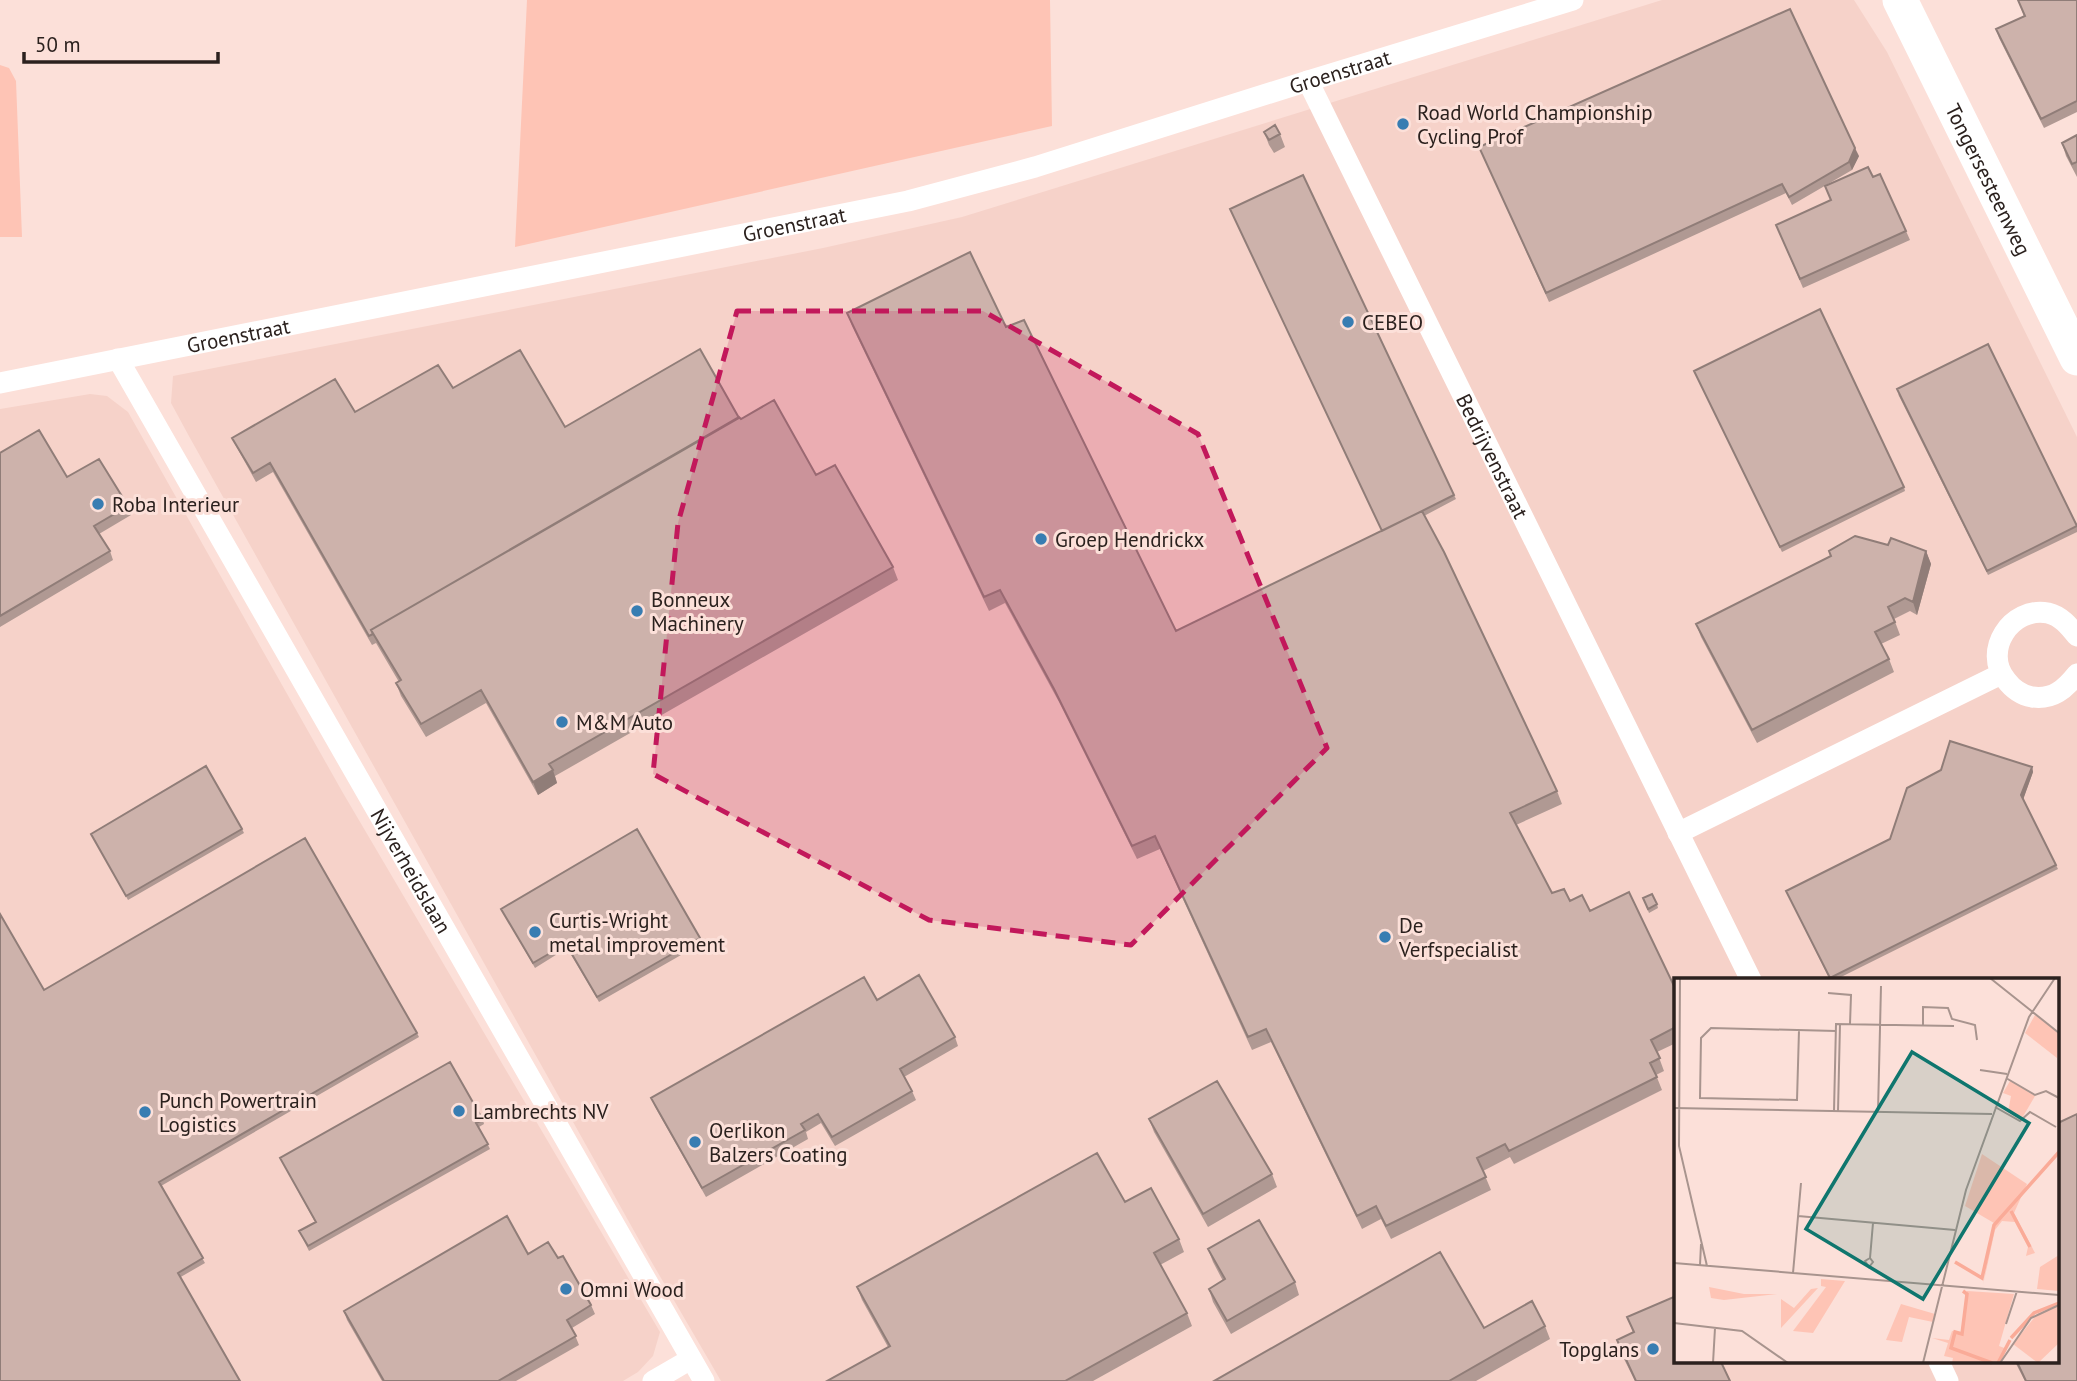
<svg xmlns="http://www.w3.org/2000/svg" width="2077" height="1381" font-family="'PT Sans',sans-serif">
  <rect width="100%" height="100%" fill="#fce0d9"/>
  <path fill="#f6d2c9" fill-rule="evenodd" d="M1662,0H1854L1887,52L2077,437V1381H721L647,1254L190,438L171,403L173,376L823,248L962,217ZM1676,980H2058V1362H1676Z
    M90,394L107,396L128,412L343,793L660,1332L653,1356L638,1372L623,1381H0V409Z"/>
  <path fill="#fec4b5" d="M527,0H1050L1052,126L515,247Z
    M0,65L9,68L16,81L22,237H0Z"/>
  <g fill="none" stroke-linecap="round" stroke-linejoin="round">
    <g stroke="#fff" stroke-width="21">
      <path id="s1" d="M1308,81L1751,980"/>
      <path id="s2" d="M118,359L704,1381"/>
      <path id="s3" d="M0,383L908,201L1035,167L1308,81L1573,0"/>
      <path d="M2077,636C2069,626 2061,616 2048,613C2011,606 1982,651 2006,680C2012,688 2021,695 2032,697C2053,700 2065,689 2077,674"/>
      <path d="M1678,833L2001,674"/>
      <path d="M1939,1362L1948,1381"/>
      <path d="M653,1381L691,1359"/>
    </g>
    <path stroke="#fff" stroke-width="35" id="s4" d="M1900,0L2077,358"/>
  </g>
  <path fill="#b09993" d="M2018,0H2077V112L2044,128L1999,38L1996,29L2024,16Z
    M1264,132L1280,134L1285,147L1274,153L1269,145Z
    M2077,135V177L2066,156L2062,143Z
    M1479,147L1859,156L1852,170L1792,205L1786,193L1549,302Z
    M1873,177L1906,231L1910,240L1803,288L1776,225L1831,200L1825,186Z
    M847,313L1006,327L1176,631L1454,495L1456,499L1424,516L1557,791L1562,804L1516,825L1552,893L1570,901L1590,911L1676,990V1043L1657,1052L1664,1071L1656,1075L1662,1090L1514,1164L1510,1157L1483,1171L1491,1190L1391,1239L1381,1219L1362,1229L1271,1042L1252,1050L1160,849L1137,859L1059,702L1005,603L989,611L852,326Z
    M1696,375L1904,487L1905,491L1782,552Z
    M453,388L565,427L739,418L816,475L893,567L898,580L555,776L557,783L538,795L486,703L426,737L401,696L396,683L399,682L376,643L372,645L273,472L256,482L236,446L232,438L355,412Z
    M1898,394L2077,524V532L1988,575Z
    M0,453L67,477L128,506L131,515L99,534L110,551L113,560L0,627Z
    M1888,545L1926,551L1931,564L1917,615L1910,611L1894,619L1900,635L1881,644L1889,659L1894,672L1757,743L1701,637L1696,624L1830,556L1829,551Z
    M2032,767L2033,772L2023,799L2058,869L1835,980H1830L1786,891Z
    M242,829L244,833L128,900L91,834Z
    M1643,898L1657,904L1658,908L1649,913Z
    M501,909L700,938L702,943L599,1002L567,948L535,968Z
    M44,990L417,1033L419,1037L161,1186L205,1263L0,1381Z
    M877,1000L955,1037L958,1046L904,1077L912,1091L916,1100L835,1146L821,1123L806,1132L808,1139L706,1197L655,1107L651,1098Z
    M1149,1119L1272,1174L1277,1187L1208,1227L1154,1132Z
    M483,1120L484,1124L479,1127L490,1149L309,1251L299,1231L315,1222L280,1158Z
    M1125,1202L1179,1239L1184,1252L1160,1265L1187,1313L1192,1326L1093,1381H827L888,1347L862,1300L857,1287Z
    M1208,1249L1295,1282L1299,1295L1231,1334L1213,1302L1209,1289L1223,1281L1213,1262Z
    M528,1254L558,1258L591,1305L595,1314L572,1328L579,1345L516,1381H382L347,1320L344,1311Z
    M1627,1317L1730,1381H1635L1621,1353L1617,1340L1633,1332Z
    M1545,1326L1550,1339L1476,1381H1214L1484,1328Z
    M2015,1362H2058L2077,1381H2025Z"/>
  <path fill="#907d78" d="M1855,148L1859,156L1852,170L1849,162Z
    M1926,551L1931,564L1917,615L1913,602Z
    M2032,767L2033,772L2023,800L2021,795Z
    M553,770L557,783L538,795L533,782Z"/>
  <path fill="#cdb2ab" stroke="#907d78" stroke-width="2" d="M2018,0H2077V101L2041,119L1996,29L2025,16Z
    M1790,9L1855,148L1849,162L1789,197L1782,184L1546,293L1479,147Z
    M1275,125L1280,134L1269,140L1264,132Z
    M2077,135V162L2072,164L2062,143Z
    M1868,167L1873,177L1880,174L1906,231L1800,279L1776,225L1831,200L1825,186Z
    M1303,175L1454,495L1382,531L1230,209Z
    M970,252L1006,327L1024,320L1176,631L1422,511L1444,552L1557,791L1510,813L1552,893L1564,889L1570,901L1582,895L1590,911L1629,892L1676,990V1027L1651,1040L1660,1058L1650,1063L1657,1077L1509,1151L1505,1144L1477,1158L1486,1177L1386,1226L1376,1206L1357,1216L1266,1029L1248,1037L1155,836L1132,846L1054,689L1000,590L984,597L847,313Z
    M1820,309L1904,487L1780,547L1694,371Z
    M1988,344L2077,526L1987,571L1897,389Z
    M700,349L739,418L371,630L373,634L369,636L270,463L253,473L232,438L335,379L355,412L438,365L453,388L520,350L565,427Z
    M774,400L816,475L835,465L893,567L549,764L553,770L533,782L481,690L421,724L396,683L401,680L371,630L739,417L741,419Z
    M39,430L67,477L99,459L128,506L94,526L110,551L0,616V453Z
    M1855,536L1888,545L1891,538L1926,551L1913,602L1905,598L1888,607L1895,622L1875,632L1889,659L1752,730L1696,624L1831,556L1829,551Z
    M1950,741L2032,767L2021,795L2056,865L1830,978L1786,891L1890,839L1907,788L1941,770Z
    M206,766L242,829L126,896L91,834Z
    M637,829L700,938L597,997L566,944L533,963L501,909Z
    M305,838L417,1033L159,1182L203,1258L178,1273L240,1381H0V914L44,990Z
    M1652,894L1657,904L1648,909L1643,898Z
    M919,975L955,1037L900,1069L912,1091L832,1137L818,1114L801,1124L805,1130L702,1188L651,1098L864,977L877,1000Z
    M450,1062L483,1120L476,1123L488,1144L308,1246L299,1231L316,1222L280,1158Z
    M1217,1081L1272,1174L1203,1214L1149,1119Z
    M2077,1114V1381H2026L2017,1362H2058V1123Z
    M1097,1153L1125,1202L1151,1188L1179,1239L1154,1253L1187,1313L1065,1381H827L890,1346L857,1287Z
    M507,1216L528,1254L548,1242L558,1258L563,1256L591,1305L567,1320L576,1336L498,1381H384L344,1311Z
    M1259,1220L1295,1282L1227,1321L1209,1289L1225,1279L1208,1249Z
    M1440,1252L1484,1328L1532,1301L1545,1326L1449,1381H1214Z
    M1676,1296V1362H1721L1730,1381H1636L1617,1340L1634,1332L1627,1317Z"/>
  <path fill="#c2185b" fill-opacity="0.2" stroke="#c2185b" stroke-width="5" stroke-dasharray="14 9" stroke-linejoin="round" d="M737,311H983L1198,434L1327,748L1131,945L929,920L653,774L678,523Z"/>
  <g fill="#387db2" stroke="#fce0d9" stroke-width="2.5">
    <circle cx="1403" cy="124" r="7"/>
    <circle cx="1348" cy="322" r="7"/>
    <circle cx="98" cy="504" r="7"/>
    <circle cx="1041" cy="539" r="7"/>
    <circle cx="637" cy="611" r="7"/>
    <circle cx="562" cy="722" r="7"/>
    <circle cx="535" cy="932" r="7"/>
    <circle cx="1385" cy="937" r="7"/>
    <circle cx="459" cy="1111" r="7"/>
    <circle cx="145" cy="1112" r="7"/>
    <circle cx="695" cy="1142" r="7"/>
    <circle cx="566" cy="1289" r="7"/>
    <circle cx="1653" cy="1349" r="7"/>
  </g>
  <g text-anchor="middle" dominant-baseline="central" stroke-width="6" stroke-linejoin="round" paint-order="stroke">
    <g font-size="21" fill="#2b211e" stroke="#fce0d9">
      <text stroke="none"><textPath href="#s3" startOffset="1377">Groenstraat</textPath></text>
      <text stroke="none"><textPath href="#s4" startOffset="200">Tongersesteenweg</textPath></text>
      <text stroke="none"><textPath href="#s3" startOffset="810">Groenstraat</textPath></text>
      <text stroke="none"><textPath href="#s3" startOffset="243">Groenstraat</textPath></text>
      <text stroke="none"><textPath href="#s1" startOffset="418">Bedrijvenstraat</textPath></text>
      <text stroke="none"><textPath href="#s2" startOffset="590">Nijverheidslaan</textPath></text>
    </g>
    <g font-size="21" fill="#2b211e" stroke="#fce0d9" text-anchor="start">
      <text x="1417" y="112">Road World Championship<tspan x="1417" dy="24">Cycling Prof</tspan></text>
      <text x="1362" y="322">CEBEO</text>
      <text x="112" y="504">Roba Interieur</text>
      <text x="1055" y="539">Groep Hendrickx</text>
      <text x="651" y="599">Bonneux<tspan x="651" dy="24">Machinery</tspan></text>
      <text x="576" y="722">M&amp;M Auto</text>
      <text x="549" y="920">Curtis-Wright<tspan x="549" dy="24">metal improvement</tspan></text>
      <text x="1399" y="925">De<tspan x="1399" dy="24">Verfspecialist</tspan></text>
      <text x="159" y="1100">Punch Powertrain<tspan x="159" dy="24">Logistics</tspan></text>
      <text x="473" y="1111">Lambrechts NV</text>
      <text x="709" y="1130">Oerlikon<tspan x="709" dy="24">Balzers Coating</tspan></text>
      <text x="580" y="1289">Omni Wood</text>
      <text x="1639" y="1349" text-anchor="end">Topglans</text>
    </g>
  </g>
  <g transform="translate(1674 978)">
    <rect width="385" height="385" fill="#fce0d9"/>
    <path d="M361,37L385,55L383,80L351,55ZM336,103L361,118L347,142L334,134L337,118L329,115ZM308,176L353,206L340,235L361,275L352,278L354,269L341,244L328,243L321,252L309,307L320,245L291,228ZM385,277V313L363,311L366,289ZM147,301L171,303L139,355L119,353L152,309L147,308ZM35,309L70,316H103L50,322L37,320ZM144,310L107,350V321L120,330L137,311ZM293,313L340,316L325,368L333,371L324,385H278L279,380L270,378L274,365L258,360L275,362L278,353L287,354ZM227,326L261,336L259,344L235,339L228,364L212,362ZM385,328V365L364,385L339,366L364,335Z" fill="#fec4b5"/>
    <path fill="none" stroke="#faab98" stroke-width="3.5" d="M337,233L356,269M281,284L308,300L320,247L385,174M289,313L293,316L288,356L281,354L277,370L318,385M337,360L360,335L385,325M324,385L336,362"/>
    <path fill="none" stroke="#a8948e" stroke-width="2" d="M6,0L5,168L33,288M316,0L385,55M154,15L177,17L176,46M249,47V29L274,30L278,41L301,47L303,62M125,52L123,122L26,120L27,60L37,50L162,53M306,92L333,96M332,100L361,117L372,113L385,120M321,129L346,143L356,134L382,149M0,130L318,136M160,133L162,46L280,48M164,133L166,46M204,134L207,8M124,238L281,252M196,280L191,283L195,289L199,284L196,280L199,245M0,285L385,317M26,287L27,266M119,295L127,205M0,345L68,353L114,385M332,346L343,313M39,385L41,350M249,385L292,212L355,39L381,0M326,385L357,340L385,327"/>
    <path fill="#0f766e" fill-opacity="0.15" stroke="#0f766e" stroke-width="3.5" d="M238,74L355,145L249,321L132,251Z"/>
    <rect width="385" height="385" fill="none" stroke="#2b211e" stroke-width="3.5"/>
  </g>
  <path d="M24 52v10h194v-10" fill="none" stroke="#2b211e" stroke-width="3.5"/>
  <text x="35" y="52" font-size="21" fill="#2b211e" stroke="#fce0d9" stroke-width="5" paint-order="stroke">50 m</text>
</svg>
